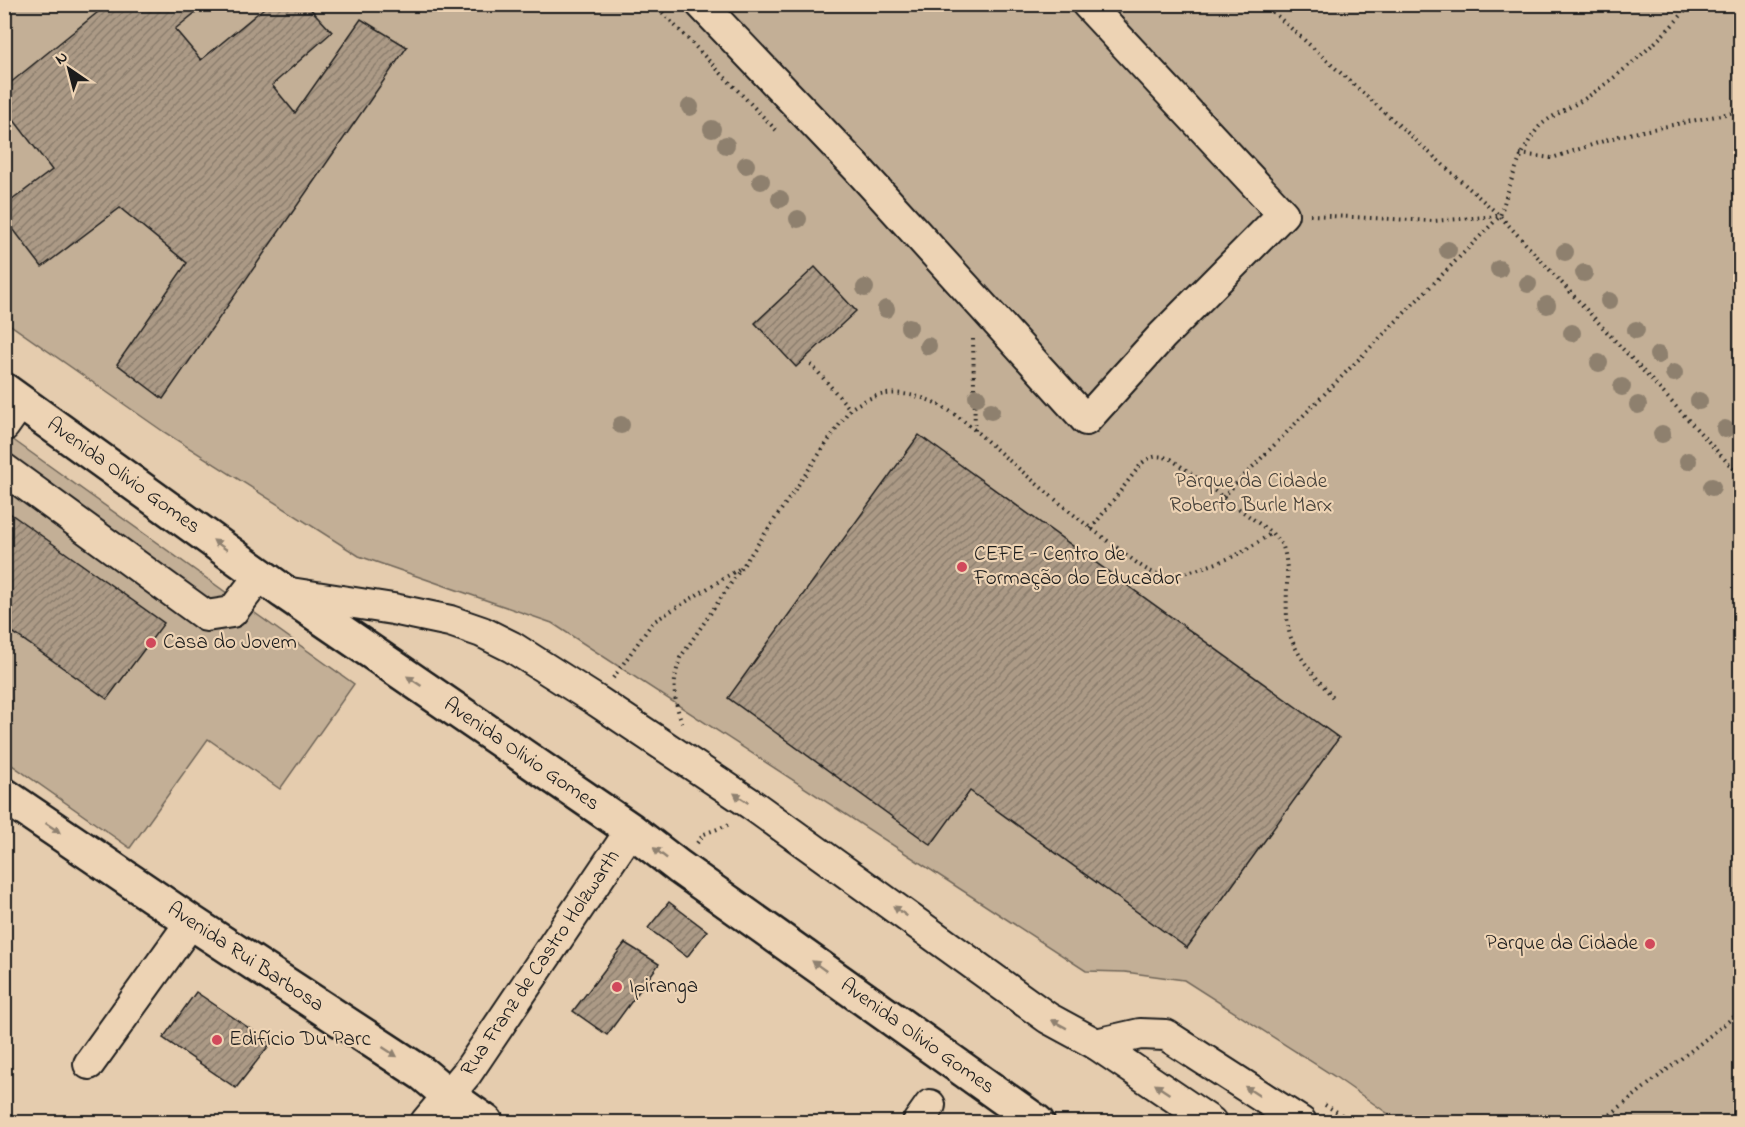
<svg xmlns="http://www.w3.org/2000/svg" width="1745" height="1127" font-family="'Indie Flower',sans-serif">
  <defs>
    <pattern id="building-hatch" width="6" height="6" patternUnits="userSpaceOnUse" patternTransform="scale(1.5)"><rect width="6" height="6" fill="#ac9a86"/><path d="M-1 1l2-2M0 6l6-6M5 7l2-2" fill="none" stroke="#8b7d6d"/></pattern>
  </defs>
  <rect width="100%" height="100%" fill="#e5ccae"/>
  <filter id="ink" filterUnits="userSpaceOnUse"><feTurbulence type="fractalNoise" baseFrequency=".0167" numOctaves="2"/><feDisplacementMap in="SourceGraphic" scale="12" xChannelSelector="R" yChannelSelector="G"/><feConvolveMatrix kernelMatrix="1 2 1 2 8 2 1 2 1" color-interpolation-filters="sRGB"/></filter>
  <g filter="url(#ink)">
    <path fill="#c3af96" stroke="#706659" stroke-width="1.5" d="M5,5H1740V1122H1400L1334,1076L1184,980L1125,972L1086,971L552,623L359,556L164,432L5,321Z
      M5,434L354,684L280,789L208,739L130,848L5,760Z"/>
    <path fill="url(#building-hatch)" stroke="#1c1c1c" stroke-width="1.5" d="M108,4H206L175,29L201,60L269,4H306L332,32L272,85L295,113L361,19L407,47L163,399L117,364L187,263L120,208L42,267L4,217V206L52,170L4,107V88Z
      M815,267L856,311L796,367L755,323Z
      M919,435L1339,738L1187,948L970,791L931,845L728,698Z
      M4,509L164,623L107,699L4,626Z
      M669,902L707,931L687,957L648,928Z
      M625,943L659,964L607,1035L573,1011Z
      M196,992L271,1043L236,1088L163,1038Z"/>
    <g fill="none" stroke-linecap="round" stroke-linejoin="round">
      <defs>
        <g id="minor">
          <path d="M701,4L858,169L1086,420L1162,336L1283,214L1087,4"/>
          <path d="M4,426L21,402"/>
          <path d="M4,469L206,616L232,612L261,574"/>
          <path d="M284,592L393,609L450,621L482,632L512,647L597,701L751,804L1048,1018L1096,1044L1140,1034L1166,1035L1301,1122"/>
          <path d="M1096,1044L1211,1122"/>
          <path d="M89,1064L191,922"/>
          <path id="s1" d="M426,1122L467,1073L631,830"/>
          <path d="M918,1122L930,1105"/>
        </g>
        <g id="major">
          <path id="s2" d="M4,390L284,592L631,830L679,867L1037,1122"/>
          <path id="s3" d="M4,795L191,922L423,1074L448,1095L486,1122"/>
        </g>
      </defs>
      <use href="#minor" stroke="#1c1c1c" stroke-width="34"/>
      <use href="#major" stroke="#1c1c1c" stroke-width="38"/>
      <path stroke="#1c1c1c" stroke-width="4" stroke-dasharray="1.5 4.5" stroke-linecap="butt" d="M654,4L776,130
        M1264,4L1500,216L1740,476
        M1520,154L1552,158L1619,136L1740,111
        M1310,215L1433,221L1500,216
        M973,339L975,431
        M811,364L850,409
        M1223,497L1500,216C1510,185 1518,154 1538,128C1547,117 1576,105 1589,96C1627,69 1661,40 1691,4
        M1091,529L1142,463C1153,455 1158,455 1171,459L1272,533C1275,538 1281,542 1283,547C1292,572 1282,607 1290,635C1298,659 1319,680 1334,699
        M613,678L653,622L739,569
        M682,723C673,697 672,684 680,658L850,409C875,393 891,390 919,397C953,406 979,435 1005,457C1042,488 1079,521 1119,549C1130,557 1143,570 1157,574C1176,579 1223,562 1240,553C1251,547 1261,540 1272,533
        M697,843L704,834L728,825
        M1325,1105L1354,1122
        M1601,1122L1740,1012"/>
      <use href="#minor" stroke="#edd3b4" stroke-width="30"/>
      <use href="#major" stroke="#edd3b4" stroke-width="33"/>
    </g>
    <g fill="#8e806e">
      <circle cx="690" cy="107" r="9"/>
      <circle cx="712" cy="129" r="9"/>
      <circle cx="726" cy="145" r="9"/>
      <circle cx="746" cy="165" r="9"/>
      <circle cx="761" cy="181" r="9"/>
      <circle cx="780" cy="199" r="9"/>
      <circle cx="798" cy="219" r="9"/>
      <circle cx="1448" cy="250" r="9"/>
      <circle cx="1565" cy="252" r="9"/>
      <circle cx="1499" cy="269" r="9"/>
      <circle cx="1584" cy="273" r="9"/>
      <circle cx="1528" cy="284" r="9"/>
      <circle cx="865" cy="288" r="9"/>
      <circle cx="1609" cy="301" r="9"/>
      <circle cx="1547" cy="305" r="9"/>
      <circle cx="886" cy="309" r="9"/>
      <circle cx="909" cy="327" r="9"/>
      <circle cx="1636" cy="330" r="9"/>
      <circle cx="1572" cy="333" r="9"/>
      <circle cx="928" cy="346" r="9"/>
      <circle cx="1658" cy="355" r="9"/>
      <circle cx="1599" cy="363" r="9"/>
      <circle cx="1674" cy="373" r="9"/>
      <circle cx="1622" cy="387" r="9"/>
      <circle cx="977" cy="397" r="9"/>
      <circle cx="1699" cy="401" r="9"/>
      <circle cx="1638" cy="405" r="9"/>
      <circle cx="991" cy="411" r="9"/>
      <circle cx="621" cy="425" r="9"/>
      <circle cx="1725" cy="429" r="9"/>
      <circle cx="1662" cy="434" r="9"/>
      <circle cx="1688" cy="461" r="9"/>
      <circle cx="1712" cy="487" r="9"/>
    </g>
    <defs><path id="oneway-solid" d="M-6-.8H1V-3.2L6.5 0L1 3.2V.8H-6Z" transform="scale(1.5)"/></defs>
    <g fill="#8f8170">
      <use href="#oneway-solid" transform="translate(220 545) rotate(-144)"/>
      <use href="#oneway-solid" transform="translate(414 681) rotate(-146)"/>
      <use href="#oneway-solid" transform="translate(741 798) rotate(-146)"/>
      <use href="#oneway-solid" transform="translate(53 828) rotate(34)"/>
      <use href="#oneway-solid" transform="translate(660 853) rotate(-142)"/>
      <use href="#oneway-solid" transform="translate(900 911) rotate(-144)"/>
      <use href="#oneway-solid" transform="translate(819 966) rotate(-144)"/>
      <use href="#oneway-solid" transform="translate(1059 1024) rotate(-151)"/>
      <use href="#oneway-solid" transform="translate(390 1052) rotate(33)"/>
      <use href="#oneway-solid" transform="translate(1162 1089) rotate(-146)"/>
      <use href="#oneway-solid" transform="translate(1252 1091) rotate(-147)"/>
    </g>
  </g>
  <g fill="#d1495b" stroke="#edd3b4" stroke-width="2">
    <circle cx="962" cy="567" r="6"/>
    <circle cx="151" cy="643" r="6"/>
    <circle cx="1650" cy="944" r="6"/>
    <circle cx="617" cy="987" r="6"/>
    <circle cx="217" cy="1040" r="6"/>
  </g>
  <g text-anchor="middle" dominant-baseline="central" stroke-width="4.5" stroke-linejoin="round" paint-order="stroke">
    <g font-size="21" fill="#1c1c1c" stroke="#edd3b4">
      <text stroke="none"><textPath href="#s2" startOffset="147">Avenida Olivio Gomes</textPath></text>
      <text stroke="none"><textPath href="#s2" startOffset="633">Avenida Olivio Gomes</textPath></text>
      <text stroke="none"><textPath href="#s3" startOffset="291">Avenida Rui Barbosa</textPath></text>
      <text stroke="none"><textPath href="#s1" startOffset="196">Rua Franz de Castro Holzwarth</textPath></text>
      <text stroke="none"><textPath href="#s2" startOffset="1119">Avenida Olivio Gomes</textPath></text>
    </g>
    <g font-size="21" fill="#46413a" stroke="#edd3b4">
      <text x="1251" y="482">Parque da Cidade<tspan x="1251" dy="24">Roberto Burle Marx</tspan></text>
    </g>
    <g font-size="21" fill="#1c1c1c" stroke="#edd3b4" text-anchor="start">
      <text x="974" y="555">CEFE - Centro de<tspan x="974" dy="24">Formação do Educador</tspan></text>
      <text x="163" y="643">Casa do Jovem</text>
      <text x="1638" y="944" text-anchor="end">Parque da Cidade</text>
      <text x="629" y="987">Ipiranga</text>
      <text x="229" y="1040">Edifício Du Parc</text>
    </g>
  </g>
  <rect width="1745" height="1127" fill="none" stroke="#edd3b4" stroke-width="24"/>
  <rect x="12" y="12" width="1721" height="1103" fill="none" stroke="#1c1c1c" stroke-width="2" filter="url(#ink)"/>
  <g transform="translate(69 69) rotate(325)" stroke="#edd3b4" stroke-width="4.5" paint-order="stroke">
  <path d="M0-4.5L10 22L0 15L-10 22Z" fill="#1c1c1c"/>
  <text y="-9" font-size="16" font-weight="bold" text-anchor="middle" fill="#1c1c1c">N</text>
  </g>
</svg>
